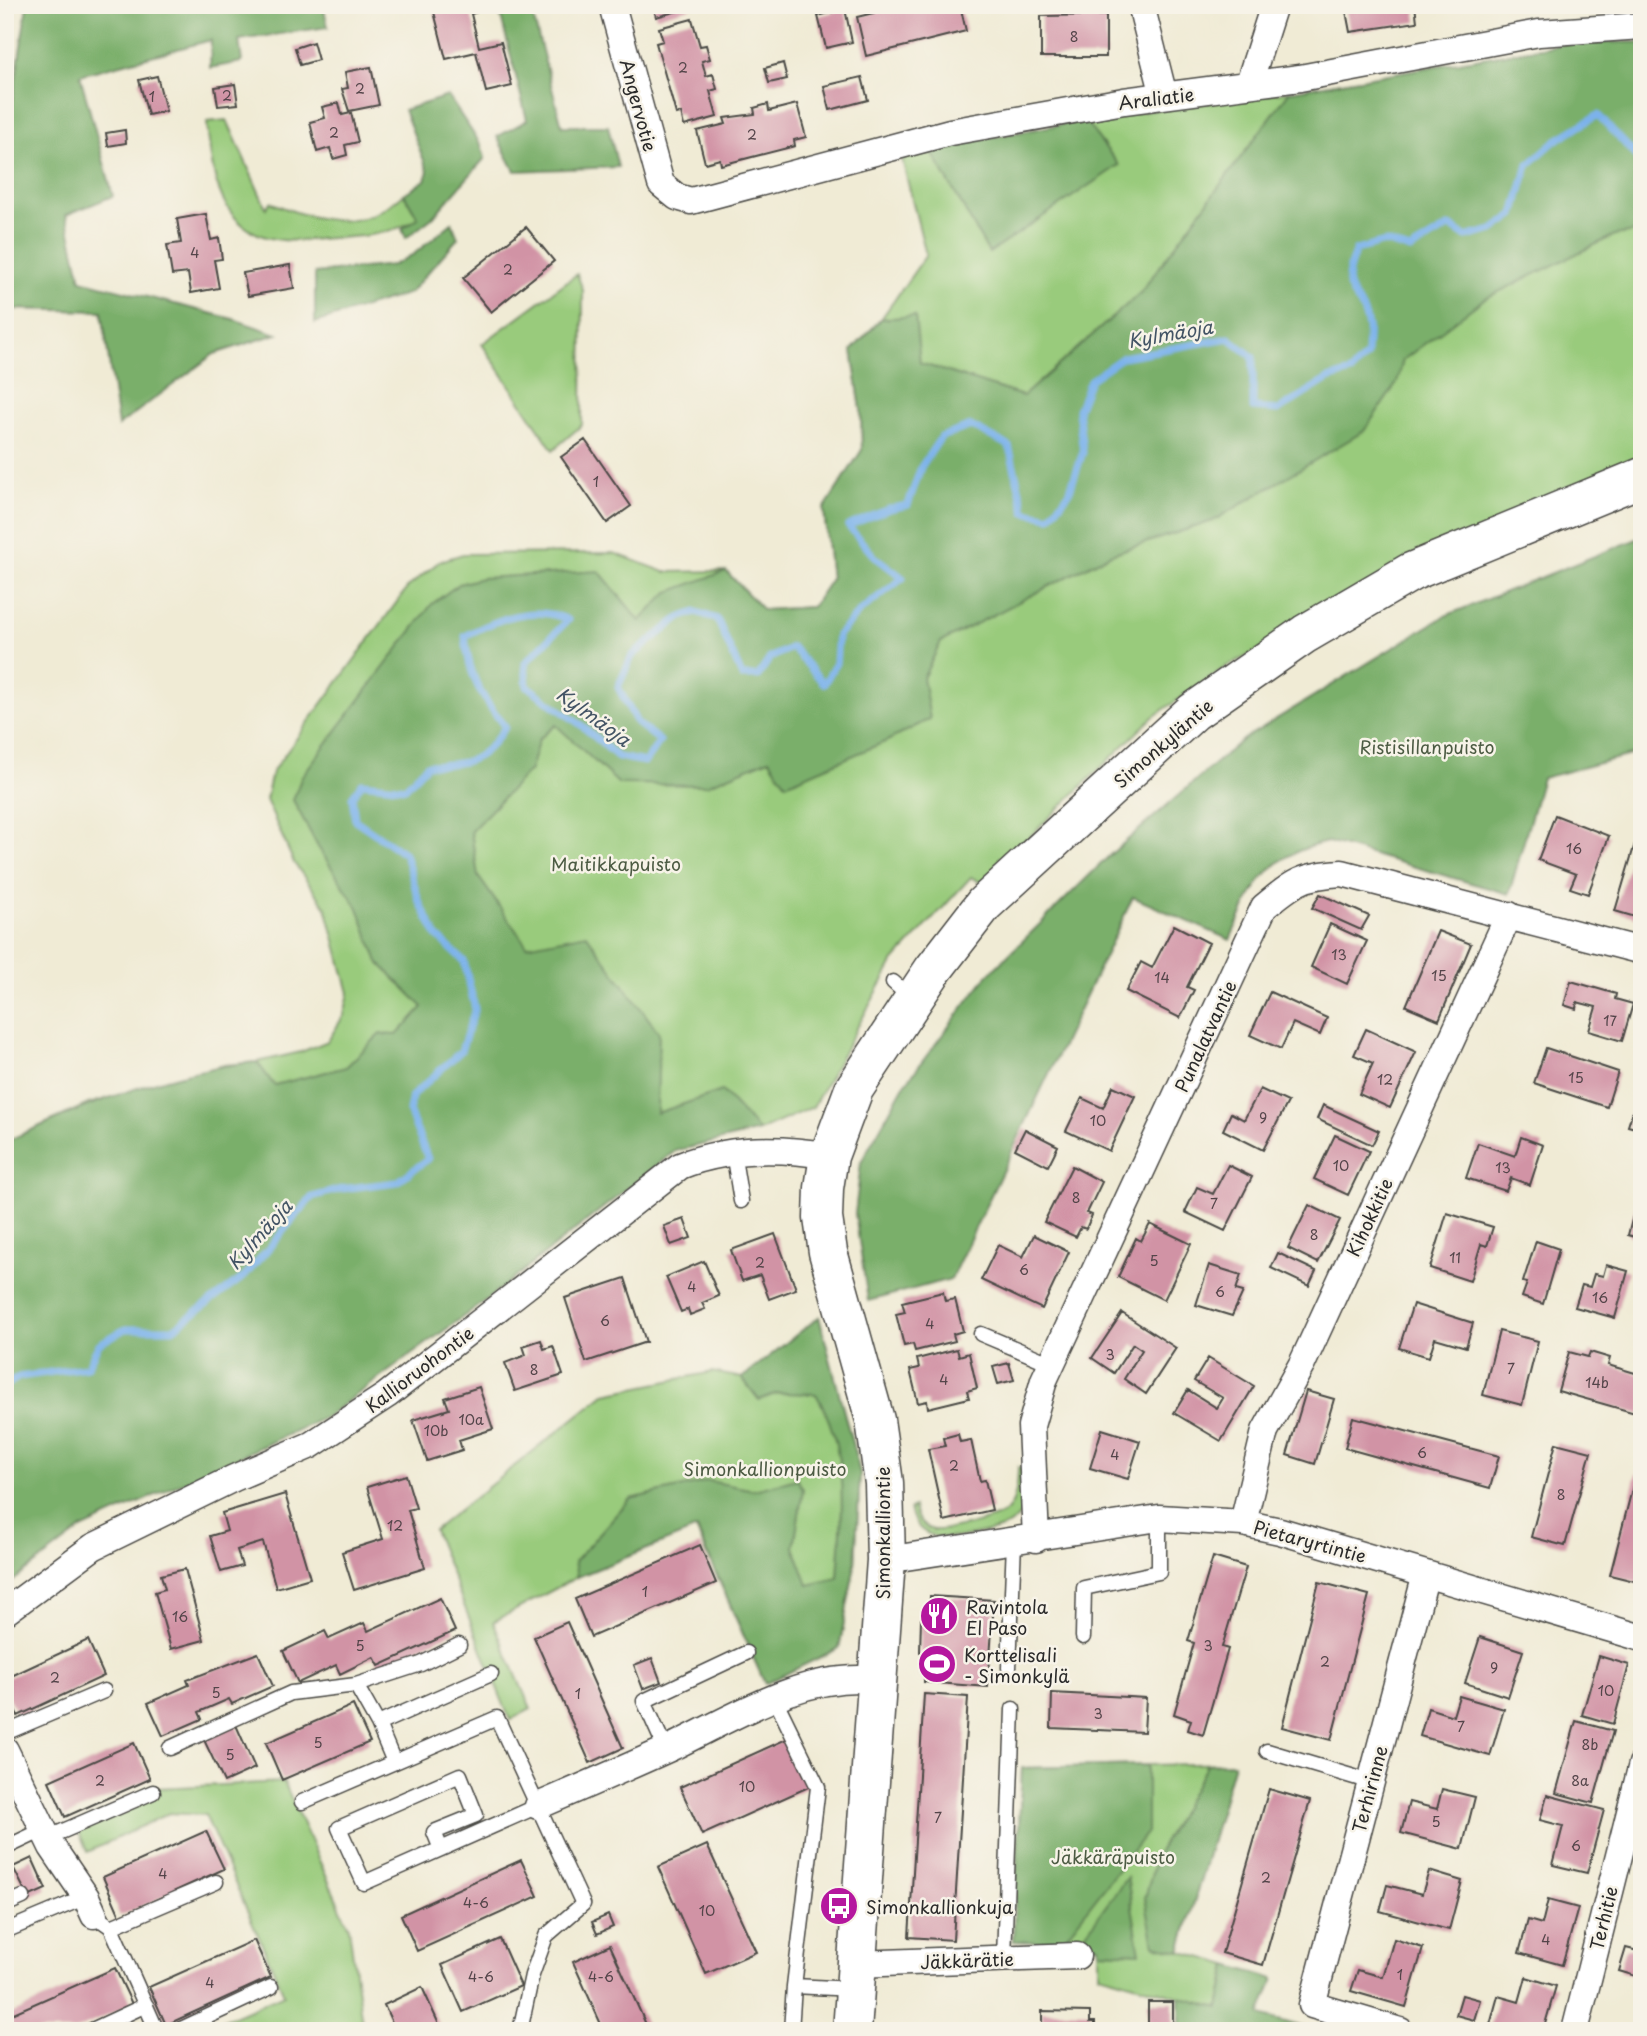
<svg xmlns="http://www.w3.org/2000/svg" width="1647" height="2036" font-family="'Playpen Sans',sans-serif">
  <rect width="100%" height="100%" fill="#f7f3e8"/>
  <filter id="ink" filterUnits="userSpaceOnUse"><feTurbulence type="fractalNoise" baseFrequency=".0143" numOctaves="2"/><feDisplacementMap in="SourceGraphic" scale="14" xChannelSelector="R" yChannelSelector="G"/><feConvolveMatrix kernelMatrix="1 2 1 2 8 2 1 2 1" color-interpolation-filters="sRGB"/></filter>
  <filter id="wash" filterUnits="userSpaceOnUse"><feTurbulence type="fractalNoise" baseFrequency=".00686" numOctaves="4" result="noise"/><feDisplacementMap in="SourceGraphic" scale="28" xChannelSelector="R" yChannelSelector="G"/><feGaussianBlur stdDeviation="1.57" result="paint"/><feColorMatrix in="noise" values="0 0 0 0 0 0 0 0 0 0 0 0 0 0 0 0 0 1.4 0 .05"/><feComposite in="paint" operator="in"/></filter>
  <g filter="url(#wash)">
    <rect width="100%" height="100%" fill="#f0ebd5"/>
    <path fill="#99cb7b" stroke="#627b53" stroke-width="2" d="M1642,42V459L1227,666L1153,717L982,883L971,877L894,961L813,1107L759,1131L675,1151L490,1297L326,1417L83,1528L5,1587V1142L88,1104L223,1065L257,1062L301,1052L328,1041L344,1015L349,993L326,907L294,863L266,800L272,772L408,587L440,561L463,554L614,553L665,572L726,571L763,610L812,607L831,579L824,509L862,450L861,409L852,350L881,319L926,255L902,159L930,149L1119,165L1084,120L1290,91L1570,43Z
      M227,120L266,208L270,202C301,216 350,231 382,210C389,206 397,199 404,194L418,218C392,235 361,237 331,238C315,239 298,242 282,240C219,234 211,173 207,122Z
      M577,274L583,290L582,425L553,450L482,344Z
      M819,1317L860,1473L855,1565L839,1648L765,1684L696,1529L577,1577L493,1622L531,1709L510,1720L434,1530L605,1394L712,1372L742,1378Z
      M1018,1467L1024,1469C1023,1482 1027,1502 1021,1513C1013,1528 998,1529 983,1533C956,1539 918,1546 910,1509L914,1507C916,1518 921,1528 934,1530C947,1531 999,1520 1008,1510C1017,1499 1018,1481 1018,1467Z
      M1234,1763L1180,1951L1228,1965L1219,2008L1099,1974V1945L1013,1941L1022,1768Z
      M284,1782L349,1927L363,2031H200L284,1994L205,1815L169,1813L88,1852L75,1824L156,1788Z"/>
    <path fill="#7aaf6b" stroke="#526d4b" stroke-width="2" d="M27,5H323L328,27L239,40L242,62L210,68L211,40L80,75L113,196L66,215L81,280L233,319L277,334L214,354L118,426L102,311L5,309V152Z
      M498,5H530L562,126H608L618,167L515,171L497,137L527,120Z
      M1642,42V231L1615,235L1484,299L1403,360L1397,383L1364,431L1213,521L1111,554L941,642L923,678L930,719L887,741L786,784L769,759L707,785L619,784L556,725L539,739L530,770L471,831L478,876L527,946L586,934L659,1033L657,1113L722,1091L759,1131L675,1151L490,1297L326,1417L83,1528L5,1587V1142C84,1106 170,1069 257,1062L274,1085L346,1067L380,1034L397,1035L423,1007L378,962L358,908L318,847L293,800L302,776L432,604L459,584L481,578L599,571L640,621L668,592L726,571L763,610L812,607L831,579L824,509L862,450L861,409L852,350L881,319L915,316L920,363L1023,396L1140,293L1290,91L1570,43Z
      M448,96L481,145L485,158L432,218L406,238L402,229L418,218L404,194L425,180L428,171L404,110Z
      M1084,120L1119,165L989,253L930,149Z
      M452,223L458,238L410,293L315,323V273L393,265L414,254Z
      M1642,537V752L1542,778L1509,894L1328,842C1266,855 1254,885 1230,940L1133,897L951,1279L868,1301L855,1214L861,1162L903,1087L987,976L1110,855L1242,740L1445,616Z
      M819,1317L860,1473L855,1565L839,1648L765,1684L697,1529L577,1577L574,1562L630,1499L709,1481L754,1490L797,1479L803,1489L794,1547L808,1585L838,1578C842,1515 850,1450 816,1394L778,1393L759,1400L742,1378Z
      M1234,1763L1180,1951L1154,1945L1145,1898L1157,1854L1207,1764Z
      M1147,1765V1832L1061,1943L1013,1941L1022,1768Z
      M1127,1877L1140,1953L1099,1951V1945L1078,1944Z
      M1228,1965L1274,1979L1260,2015L1318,2031H1180V1997L1219,2008Z"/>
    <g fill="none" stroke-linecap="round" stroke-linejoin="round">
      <path stroke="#7cb2eb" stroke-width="7" d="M5,1386L19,1377L87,1367L99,1344L125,1329H173L245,1276L312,1197L341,1189L397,1182L428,1159L409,1111L412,1096L461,1051L475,1009L464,961L437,936L419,901L405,854L355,820L352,797L362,783L405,788L427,765C468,764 482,763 505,727C480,695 469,677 465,636C496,620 534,603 568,620L525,663L527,686L581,725L618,757L645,762L660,741L637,723L618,687L632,656L679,618L696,612L717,619L742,676H758L770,658L792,647L824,684L836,663L838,635L861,610L903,578L874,556L848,526L889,509L908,505L921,467L941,437L971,426L1009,446L1025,512L1050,517L1069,493L1083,452L1078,410L1090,380L1123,357L1229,338L1253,357V408L1279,410L1328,379L1351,372L1367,355C1367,346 1369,336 1368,327C1362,290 1335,299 1356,250L1385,242L1410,250L1450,226L1466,237L1493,230L1514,215L1528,165L1555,141L1598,115L1642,162"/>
    </g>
    <g id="blocks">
      <path fill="#d193a5" d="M446,5H486L487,9L471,14L479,47L501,42L512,86L486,92L476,52L446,59L433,8Z
        M653,5H697V6L656,17Z
        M906,5H960L966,31L866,56L857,17Z
        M1178,5H1209V6L1180,13Z
        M1415,5L1417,22L1350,32L1345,6Z
        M845,9L852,42L826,48L818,16Z
        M1106,15V57H1041V16Z
        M692,19L700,46L706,45L710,59L702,61L706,76L713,74L717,89L710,91L717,117L684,126L681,113L676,114L656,43L663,41L659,28Z
        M313,42L318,60L300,65L295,48Z
        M783,63L787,79L769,83L765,68Z
        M371,67L379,105L349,111L342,89L348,88L345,72Z
        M157,76L166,111L148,115L139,80Z
        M862,77L868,100L830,110L824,86Z
        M235,84L238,104L218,106L215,87Z
        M339,103L342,115L351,113L358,142L345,145L347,155L333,159L330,148L317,152L310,122L325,118L322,107Z
        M768,104L769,111L797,104L806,137L794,140L795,146L721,165L720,159L705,163L697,131L726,124L724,118L755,114L754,108Z
        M125,130L126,143L108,146L106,133Z
        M206,214L211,240L219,238L222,259L214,260L219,288L191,293L188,273L172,275L167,245L181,243L177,219Z
        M526,227L554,261L491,312L463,278Z
        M290,265L294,288L248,296L243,273Z
        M585,440L631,506L607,523L561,457Z
        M1555,815L1609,836L1588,894L1570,888L1576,874L1538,860Z
        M1642,820V919L1615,911Z
        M1320,894L1369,916L1361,930L1312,908Z
        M1330,924L1367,941L1347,984L1311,967Z
        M1174,925L1209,943L1187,987L1194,990L1180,1018L1126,991L1141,962L1152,968Z
        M1438,931L1471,944L1439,1020L1406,1006Z
        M1571,981L1616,994L1615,999L1633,1004L1622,1041L1589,1031L1596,1007L1577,1002L1576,1009L1564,1005Z
        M1270,992L1327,1018L1320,1035L1293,1023L1281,1049L1250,1035Z
        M1366,1029L1416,1052L1390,1108L1359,1094L1373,1063L1354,1055Z
        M1546,1048L1618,1072L1607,1107L1534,1083Z
        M1641,1085H1642V1130L1628,1126Z
        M1113,1086L1135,1096L1109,1151L1066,1131L1082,1098L1103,1108Z
        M1260,1089L1288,1102L1263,1150L1223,1130L1231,1113L1244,1120Z
        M1323,1105L1379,1131L1372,1145L1317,1119Z
        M1025,1129L1058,1146L1048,1166L1015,1149Z
        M1335,1135L1369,1151L1348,1195L1314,1179Z
        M1521,1137L1543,1145L1530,1185L1511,1178L1506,1191L1466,1178L1478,1143L1515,1156Z
        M1228,1165L1252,1177L1225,1231L1185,1212L1197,1187L1213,1194Z
        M1072,1166L1102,1182L1087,1213L1092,1215L1086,1229L1081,1227L1076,1237L1044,1222Z
        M1639,1193L1642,1194V1239L1628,1235Z
        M1309,1205L1340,1220L1318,1263L1288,1248Z
        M1447,1213L1493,1227L1487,1246L1481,1244L1470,1281L1430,1268Z
        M684,1219L691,1238L671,1245L664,1226Z
        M1150,1224L1191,1244L1164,1300L1118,1277L1136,1238L1141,1241Z
        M775,1234L796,1289L769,1299L760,1275L742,1281L731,1250Z
        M1034,1235L1069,1252L1042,1309L981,1280L998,1245L1023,1257Z
        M1536,1241L1559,1249L1543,1304L1522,1297L1527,1283L1523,1282Z
        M1278,1253L1316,1271L1309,1286L1271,1268Z
        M704,1261L719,1296L702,1303L705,1309L690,1315L688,1309L681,1312L666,1277Z
        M1209,1265L1241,1275L1236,1290L1243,1292L1232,1316L1196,1305Z
        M1606,1265L1628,1271L1615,1318L1575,1307L1582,1285L1590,1287L1594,1274L1603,1276Z
        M625,1278L646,1342L586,1362L565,1298Z
        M943,1292L945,1301L955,1299L963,1331L953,1334L955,1341L915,1351L913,1344L904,1346L896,1314L905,1312L902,1302Z
        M1413,1304L1473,1323L1466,1347L1435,1338L1429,1357L1399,1348Z
        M1122,1313L1176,1348L1146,1394L1124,1379L1142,1350L1133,1344L1114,1373L1092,1358Z
        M1499,1331L1538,1341L1522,1405L1483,1395Z
        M541,1340L544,1349L553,1346L563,1375L515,1391L505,1363L526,1355L523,1346Z
        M957,1349L959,1356L969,1353L977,1388L967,1391L969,1398L928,1408L927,1401L918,1403L910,1370L919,1368L917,1359Z
        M1569,1352L1588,1357L1590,1352L1610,1358L1608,1365L1642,1375V1415L1558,1391Z
        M1208,1358L1254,1386L1221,1441L1174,1413L1188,1390L1217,1408L1223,1398L1194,1381Z
        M1009,1363L1014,1380L998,1384L993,1367Z
        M479,1387L493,1429L459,1440L462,1450L427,1461L413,1420L449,1409L445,1398Z
        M1306,1391L1334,1399L1315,1464L1287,1455Z
        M1353,1417L1499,1456L1490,1488L1345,1448Z
        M1102,1429L1140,1441L1128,1479L1090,1468Z
        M958,1434L960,1442L971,1440L980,1481L985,1480L992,1510L944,1521L928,1449L945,1446L943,1438Z
        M1556,1443L1591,1452L1565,1546L1531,1537Z
        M1636,1474L1642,1476V1583L1610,1575Z
        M406,1475L416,1508L408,1510L425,1568L354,1590L342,1552L383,1539L367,1487Z
        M285,1494L310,1578L276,1588L263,1542L237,1550L242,1566L221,1572L210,1536L227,1531L222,1513Z
        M700,1545L716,1583L591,1637L575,1599Z
        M1213,1557L1246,1567L1222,1647L1228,1649L1203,1735L1188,1730L1191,1720L1174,1714L1194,1643L1188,1641Z
        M185,1569L204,1640L171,1649L155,1592L165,1589L161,1575Z
        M1319,1582L1369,1595L1331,1740L1282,1727Z
        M930,1596L994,1600L988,1687L924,1682L926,1653L920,1652L921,1619H929Z
        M440,1598L455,1631L379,1666L374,1657L340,1674L336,1665L298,1683L283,1651L325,1631L329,1639L364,1623L368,1631Z
        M567,1622L623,1748L590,1763L534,1637Z
        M1480,1637L1523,1651L1508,1697L1465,1683Z
        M88,1640L104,1676L18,1716L5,1689V1679Z
        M258,1653L273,1686L232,1704L229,1699L199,1712L202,1719L163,1736L148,1703L189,1685L187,1680Z
        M1599,1656L1629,1665L1613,1724L1582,1715Z
        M652,1658L661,1682L643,1689L634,1665Z
        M1052,1693L1146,1698L1144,1732L1051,1728Z
        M924,1694L968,1697L953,1940L909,1937Z
        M1459,1696L1504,1709L1490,1756L1420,1736L1428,1708L1453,1716Z
        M353,1705L370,1742L282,1780L266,1743Z
        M1576,1721L1613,1731L1593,1803L1556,1793Z
        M236,1725L255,1768L224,1782L204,1740Z
        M791,1737L813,1785L702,1835L680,1787Z
        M134,1743L150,1779L65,1817L49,1781Z
        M1269,1789L1310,1801L1263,1965L1222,1953Z
        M1442,1789L1475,1797L1462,1849L1401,1833L1409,1802L1437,1809Z
        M1547,1795L1604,1810L1587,1873L1553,1865L1563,1826L1540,1820Z
        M206,1831L224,1869L120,1916L103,1877Z
        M707,1845L756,1952L706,1974L658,1867Z
        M32,1858L46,1889L28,1897L13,1867Z
        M521,1860L538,1896L417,1951L401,1915Z
        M1429,1871L1462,1881L1449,1930L1380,1911L1387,1885L1422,1894Z
        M1548,1900L1578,1908L1562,1965L1519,1953L1528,1920L1542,1924Z
        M608,1915L613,1927L597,1934L592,1922Z
        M500,1939L521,1986L463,2012L442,1965Z
        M1394,1939L1423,1948L1406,2007L1351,1991L1358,1970L1383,1977Z
        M254,1940L271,1977L166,2025L149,1987Z
        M610,1945L649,2031H604L573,1962Z
        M1626,1948L1642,1952V1978L1619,1971Z
        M115,1968L132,2004L73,2031H16L9,2015Z
        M1526,1977L1556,1986L1543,2031H1512L1490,2025L1498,1996L1519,2002Z
        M422,1987L442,2031H396L384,2005Z
        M1462,1995L1480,2000L1474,2020L1456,2015Z
        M1148,2002H1173V2031H1148Z
        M1042,2011L1090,2012V2022H1095V2031H1042Z"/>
    </g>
  </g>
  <g filter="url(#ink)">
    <use href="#blocks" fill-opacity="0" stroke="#494844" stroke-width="2"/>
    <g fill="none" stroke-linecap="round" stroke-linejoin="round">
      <defs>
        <path id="service" d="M893,982L912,999
          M733,1152L741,1201
          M981,1334L1052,1364
          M1083,1637L1084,1588L1159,1572V1518
          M1009,1668L1014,1542
          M356,1685L378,1724
          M775,1699L818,1787L794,1986
          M5,1733L104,1691
          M170,1748L291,1693L356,1685L421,1664L459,1645
          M666,1750L644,1701L746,1653
          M1267,1751L1371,1782
          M394,1762L378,1724L491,1674
          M302,1802L497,1718L583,1904L546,1936L532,1975L520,2031
          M47,1838L153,1792
          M5,1848L43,1830
          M441,1849L434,1832L476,1815L460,1775L339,1828L364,1883L538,1806
          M5,1905L23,1897
          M94,1915L111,1927L157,2031
          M111,1927L216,1882
          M5,1931L86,1897
          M1004,1958L1013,1709
          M5,2029L6,2031
          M90,2031L146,2005
          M177,2031L271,1987
          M791,2031L794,1986L853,1989"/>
        <path id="minor" d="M612,5L661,184L677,197L691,201L950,132L1124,101L1300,78L1539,33L1642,26
          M1141,5L1164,96
          M1249,83L1274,5
          M1243,1523L1265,1431L1302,1364L1509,915
          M1036,1539L1031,1426L1044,1380L1264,907C1294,882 1303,875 1342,873L1642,951
          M886,1560L1159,1518L1243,1523L1280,1531L1642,1638
          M5,1612L93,1547L234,1478L311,1445L387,1395L680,1166C728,1147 778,1147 829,1156
          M5,1750L52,1847L86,1897L94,1915
          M538,1806C582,1787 626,1768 670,1748C733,1718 803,1672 875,1680
          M856,1964L1077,1956
          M1400,2031L1312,2005L1426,1574
          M1575,2031L1642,1764"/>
        <path id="secondary" d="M852,2031L886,1560L884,1483L875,1420L828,1252L823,1218L824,1188L829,1156L854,1089L933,970L984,904L1193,712L1305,634L1411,572L1642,477"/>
      </defs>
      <use href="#service" stroke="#494844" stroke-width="17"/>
      <use href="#minor" stroke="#494844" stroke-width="29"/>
      <use href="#secondary" stroke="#494844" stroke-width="41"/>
      <use href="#service" stroke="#fff" stroke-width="14"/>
      <use href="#minor" stroke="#fff" stroke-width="26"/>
      <use href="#secondary" stroke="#fff" stroke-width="38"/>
    </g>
  </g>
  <defs>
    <symbol id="restaurant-disc" viewBox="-11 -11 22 22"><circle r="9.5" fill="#b5179e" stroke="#f7f3e8"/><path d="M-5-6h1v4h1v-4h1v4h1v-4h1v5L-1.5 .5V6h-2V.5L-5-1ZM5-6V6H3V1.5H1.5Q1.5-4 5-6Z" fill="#fff"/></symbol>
    <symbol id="stadium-disc" viewBox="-11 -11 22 22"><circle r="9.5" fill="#b5179e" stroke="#f7f3e8"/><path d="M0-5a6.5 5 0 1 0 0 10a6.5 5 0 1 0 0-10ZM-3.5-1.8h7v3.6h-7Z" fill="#fff"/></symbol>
    <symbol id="bus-disc" viewBox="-11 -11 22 22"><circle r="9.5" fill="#b5179e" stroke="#f7f3e8"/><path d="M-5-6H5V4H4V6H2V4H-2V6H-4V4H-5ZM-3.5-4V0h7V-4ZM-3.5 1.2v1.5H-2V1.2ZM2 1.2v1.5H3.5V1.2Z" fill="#fff"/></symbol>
  </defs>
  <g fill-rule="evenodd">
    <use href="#restaurant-disc" x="917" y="1594" width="44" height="44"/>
    <use href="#stadium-disc" x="915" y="1642" width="44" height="44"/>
    <use href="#bus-disc" x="817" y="1884" width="44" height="44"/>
  </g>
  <g text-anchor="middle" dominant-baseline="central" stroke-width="5" stroke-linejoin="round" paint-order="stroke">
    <g font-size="14" fill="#54454a">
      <text x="1074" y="36">8</text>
      <text x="683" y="67">2</text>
      <text x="360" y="88">2</text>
      <text x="227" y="95">2</text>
      <text x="152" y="96">1</text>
      <text x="334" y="132">2</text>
      <text x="752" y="134">2</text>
      <text x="195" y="252">4</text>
      <text x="508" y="269">2</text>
      <text x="596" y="481">1</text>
      <text x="1574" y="848">16</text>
      <text x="1339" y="954">13</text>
      <text x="1439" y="975">15</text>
      <text x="1162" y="977">14</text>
      <text x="1610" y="1020">17</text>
      <text x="1576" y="1077">15</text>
      <text x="1385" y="1079">12</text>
      <text x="1263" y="1117">9</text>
      <text x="1098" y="1120">10</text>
      <text x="1341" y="1165">10</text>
      <text x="1503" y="1167">13</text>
      <text x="1076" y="1197">8</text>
      <text x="1214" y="1203">7</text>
      <text x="1314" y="1234">8</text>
      <text x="1455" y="1257">11</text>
      <text x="1154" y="1260">5</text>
      <text x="760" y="1262">2</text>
      <text x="1024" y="1269">6</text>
      <text x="692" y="1286">4</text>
      <text x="1220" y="1291">6</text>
      <text x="1600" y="1297">16</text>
      <text x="605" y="1320">6</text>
      <text x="930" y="1323">4</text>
      <text x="1110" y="1354">3</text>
      <text x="1511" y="1368">7</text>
      <text x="534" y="1369">8</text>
      <text x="944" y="1379">4</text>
      <text x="1597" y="1382">14b</text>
      <text x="471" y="1419">10a</text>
      <text x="436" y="1430">10b</text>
      <text x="1422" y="1452">6</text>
      <text x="1115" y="1454">4</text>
      <text x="954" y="1465">2</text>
      <text x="1561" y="1494">8</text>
      <text x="395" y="1525">12</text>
      <text x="645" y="1591">1</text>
      <text x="180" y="1616">16</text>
      <text x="360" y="1645">5</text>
      <text x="1208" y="1645">3</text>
      <text x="1325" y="1661">2</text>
      <text x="1494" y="1667">9</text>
      <text x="55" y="1677">2</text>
      <text x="1606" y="1690">10</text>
      <text x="216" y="1692">5</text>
      <text x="578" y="1693">1</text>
      <text x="1098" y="1713">3</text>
      <text x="1461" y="1726">7</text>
      <text x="318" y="1742">5</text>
      <text x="1590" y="1744">8b</text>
      <text x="230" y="1754">5</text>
      <text x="100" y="1780">2</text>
      <text x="1580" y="1780">8a</text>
      <text x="747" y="1786">10</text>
      <text x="938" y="1817">7</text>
      <text x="1436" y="1821">5</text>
      <text x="1576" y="1845">6</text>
      <text x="163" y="1873">4</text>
      <text x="1266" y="1877">2</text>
      <text x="476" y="1902">4-6</text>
      <text x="707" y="1910">10</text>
      <text x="1546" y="1939">4</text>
      <text x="1400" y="1974">1</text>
      <text x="481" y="1976">4-6</text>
      <text x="601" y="1976">4-6</text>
      <text x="210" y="1982">4</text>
    </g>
    <g font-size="18" fill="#2b2b2b" stroke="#f7f3e8">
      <text transform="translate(1156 98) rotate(-7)">Araliatie</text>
      <text transform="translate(639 105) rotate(75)">Angervotie</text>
      <text transform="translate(1163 743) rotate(-41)">Simonkyläntie</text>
      <text transform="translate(1205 1036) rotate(-65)">Punalatvantie</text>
      <text transform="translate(1369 1217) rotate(-65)">Kihokkitie</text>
      <text transform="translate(419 1369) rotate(-37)">Kallioruohontie</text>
      <text transform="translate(882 1533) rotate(-90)">Simonkalliontie</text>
      <text transform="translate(1310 1541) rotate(15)">Pietaryrtintie</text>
      <text transform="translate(1369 1789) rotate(-75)">Terhirinne</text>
      <text transform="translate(1603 1918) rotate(-76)">Terhitie</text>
      <text transform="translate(967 1960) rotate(-2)">Jäkkärätie</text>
    </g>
    <g font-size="18" fill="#4c5b43" stroke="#f7f3e8">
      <text x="1427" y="746">Ristisillanpuisto</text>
      <text x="616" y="863">Maitikkapuisto</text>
      <text x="765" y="1468">Simonkallionpuisto</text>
      <text x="1113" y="1856">Jäkkäräpuisto</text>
    </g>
    <g font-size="18" fill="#2b2b2b" stroke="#f7f3e8" text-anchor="start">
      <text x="966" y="1606">Ravintola<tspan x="966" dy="21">El Paso</tspan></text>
      <text x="964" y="1654">Korttelisali<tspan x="964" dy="21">- Simonkylä</tspan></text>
      <text x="866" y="1906">Simonkallionkuja</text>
    </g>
    <g font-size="19" font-style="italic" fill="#435465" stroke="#f7f3e8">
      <text transform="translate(1170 333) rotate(-10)">Kylmäoja</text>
      <text transform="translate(594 716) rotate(36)">Kylmäoja</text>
      <text transform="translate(259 1234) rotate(-48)">Kylmäoja</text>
    </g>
  </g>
  <rect width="1647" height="2036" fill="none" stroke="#f7f3e8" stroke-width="28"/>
</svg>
